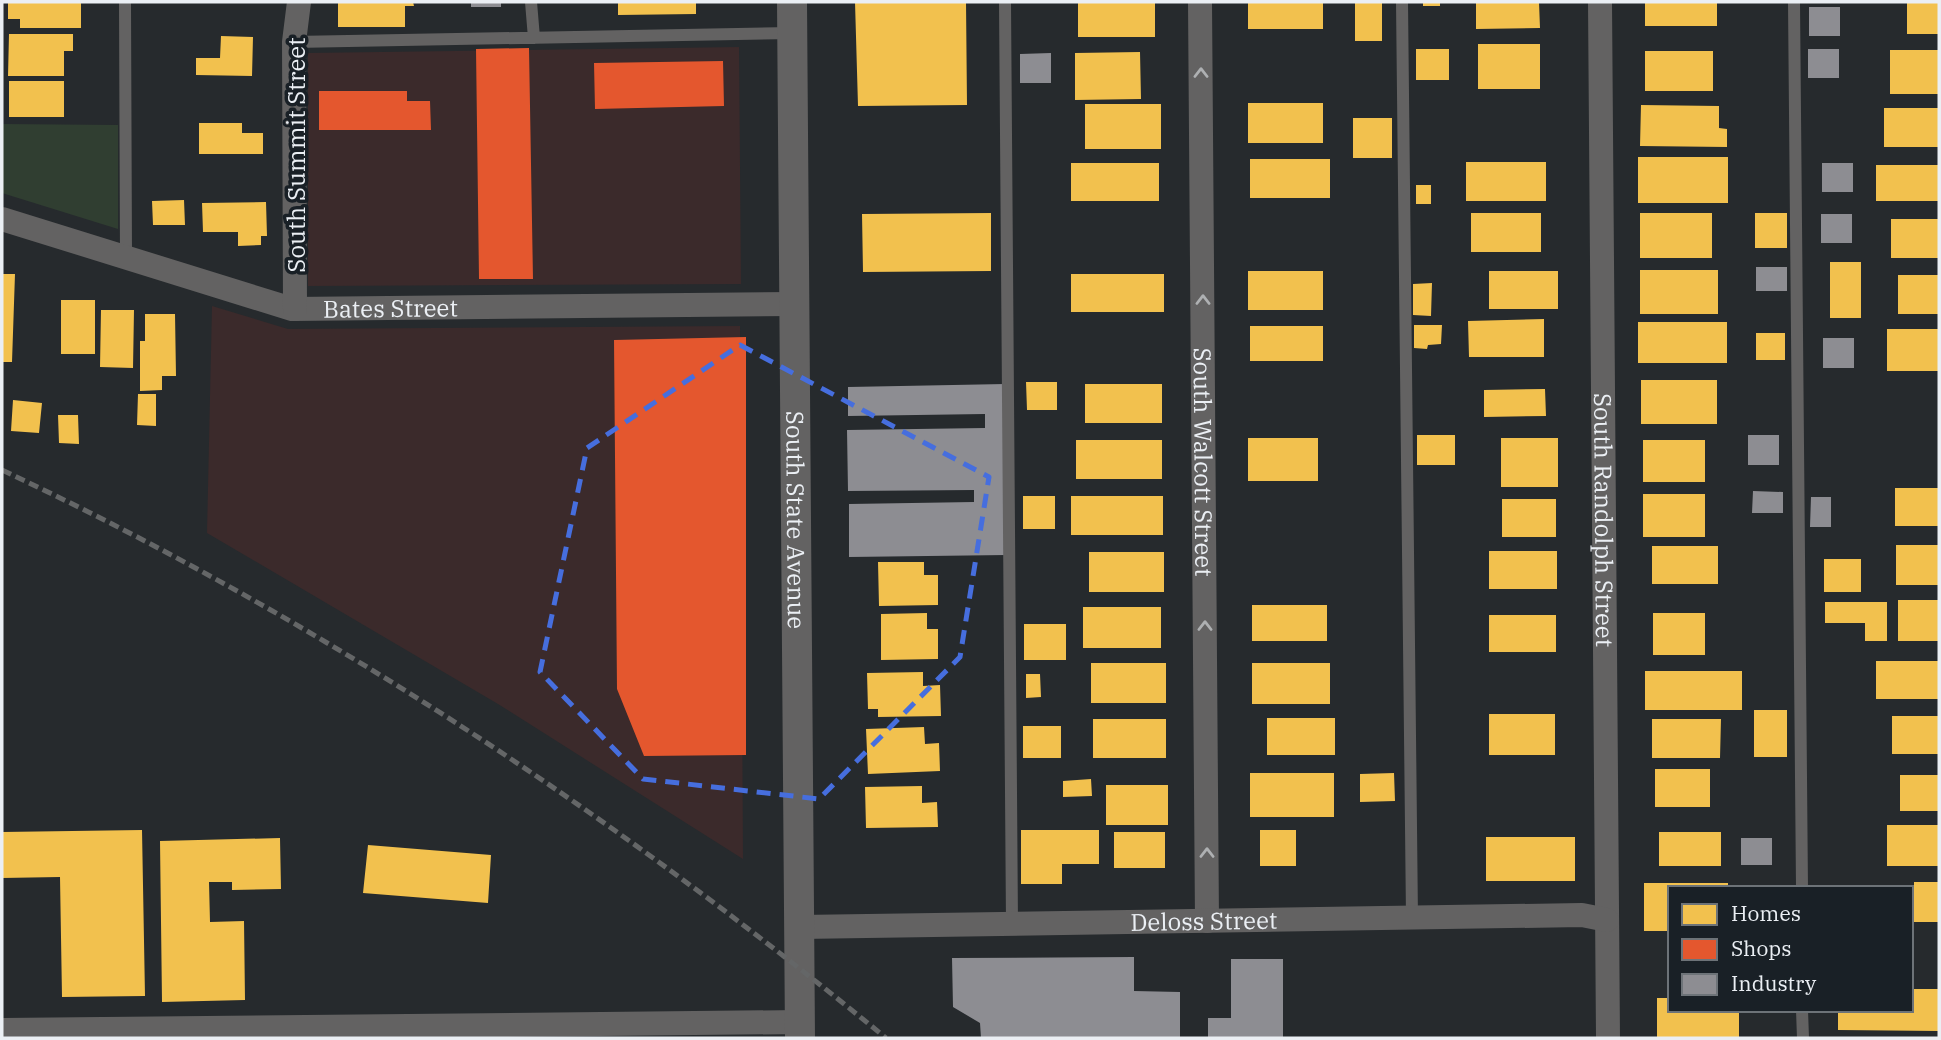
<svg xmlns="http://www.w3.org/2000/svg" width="1941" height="1040" font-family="'IBM Plex Serif',serif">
  <rect width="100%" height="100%" fill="#262a2d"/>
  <path fill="#3b2a2b" d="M739,47L741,284L308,286V53Z
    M212,306L288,329L740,326L743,859L498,704L207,533Z"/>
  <path fill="#303e31" d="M2,124L118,125V229L2,193Z"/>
  <path fill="#f2c14e" d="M8,2H81V28H20V19H8Z
    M338,2H413L414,6H405V27H338Z
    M618,2H696V14L618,15Z
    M855,2H966L967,105L858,106Z
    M1078,2H1155V37H1078Z
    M1248,2H1323V29H1248Z
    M1355,2H1382V41H1355Z
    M1423,2H1440V6H1423Z
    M1476,2H1539L1540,28L1476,29Z
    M1645,2H1717V26H1645Z
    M1907,2H1939V34H1907Z
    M9,34H73V51H64V76H8Z
    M221,36L253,37L252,76L196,75V58H220Z
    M1478,44H1540V89H1478Z
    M1416,49H1449V80H1416Z
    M1890,50H1939V94H1890Z
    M1645,51H1713V91H1645Z
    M1140,52L1141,99L1075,100V53Z
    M9,81H64V117H9Z
    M1248,103H1323V143H1248Z
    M1085,104H1161V149H1085Z
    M1641,105L1719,106V128L1727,129V147L1640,146Z
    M1884,108H1939V147H1884Z
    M1353,118H1392V158H1353Z
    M199,123H242V133H263V154H199Z
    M1638,157H1728V203H1638Z
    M1250,159H1330V198H1250Z
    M1466,162H1546V201H1466Z
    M1071,163H1159V201H1071Z
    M1876,165H1939V201H1876Z
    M1416,185H1431V204H1416Z
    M184,200L185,225H153L152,201Z
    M266,202L267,236H261V245L238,246V232H203L202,203Z
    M991,213V271L863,272L862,214Z
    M1471,213H1541V252H1471Z
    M1640,213H1712V258H1640Z
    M1755,213H1787V248H1755Z
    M1891,219H1939V258H1891Z
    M1830,262H1861V318H1830Z
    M1640,270H1718V314H1640Z
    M1248,271H1323V310H1248Z
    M1489,271H1558V309H1489Z
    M2,274H15L12,362H2Z
    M1071,274H1164V312H1071Z
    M1898,275H1939V314H1898Z
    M1432,283L1431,316L1413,315V284Z
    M61,300H95V354H61Z
    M101,310H134L133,368L100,367Z
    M145,314H175L176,376H162V390L140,391V341H145Z
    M1544,319V357H1469L1468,321Z
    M1638,322H1727V363H1638Z
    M1414,325H1442L1441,344L1428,345L1427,349L1414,348Z
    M1250,326H1323V361H1250Z
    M1887,329H1939V371H1887Z
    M1756,333H1785V360H1756Z
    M1641,380H1717V424H1641Z
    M1026,382H1057V410H1027Z
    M1085,384H1162V423H1085Z
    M1545,389L1546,416L1484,417V390Z
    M138,394H156V426L137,425Z
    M13,400L42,403L39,433L11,431Z
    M58,415H78L79,444L59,443Z
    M1417,435H1455V465H1417Z
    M1248,438H1318V481H1248Z
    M1501,438H1558V487H1501Z
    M1076,440H1162V479H1076Z
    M1643,440H1705V482H1643Z
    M1895,488H1939V526H1895Z
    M1643,494H1705V537H1643Z
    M1023,496H1055V529H1023Z
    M1071,496H1163V535H1071Z
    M1502,499H1556V537H1502Z
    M1896,545H1939V585H1896Z
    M1652,546H1718V584H1652Z
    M1489,551H1557V589H1489Z
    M1089,552H1164V592H1089Z
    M1824,559H1861V592H1824Z
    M878,562H924V575H938V605L879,606Z
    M1898,600H1939V641H1898Z
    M1825,602H1887V641H1865V623H1825Z
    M1252,605H1327V641H1252Z
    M1083,607H1161V648H1083Z
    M927,613V629H938V659L881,660V614Z
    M1653,613H1705V655H1653Z
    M1489,615H1556V652H1489Z
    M1024,624H1066V660H1024Z
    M1876,661H1939V699H1876Z
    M1091,663H1166V703H1091Z
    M1252,663H1330V704H1252Z
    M1645,671H1742V710H1645Z
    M923,672V686L940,685L941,716L878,717V709H868L867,673Z
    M1026,674H1040L1041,697L1026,698Z
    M1754,710H1787V757H1754Z
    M1489,714H1555V755H1489Z
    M1892,716H1939V754H1892Z
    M1267,718H1335V755H1267Z
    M1093,719H1166V758H1093Z
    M1652,719H1721L1720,758H1652Z
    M1023,726H1061V758H1023Z
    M924,727L925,744L939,743L940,771L868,774L866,729Z
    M1655,769H1710V807H1655Z
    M1250,773H1334V817H1250Z
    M1394,773L1395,801L1360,802V774Z
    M1900,775H1939V811H1900Z
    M1091,779L1092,796L1063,797V781Z
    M1106,785H1168V825H1106Z
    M922,786V803L937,802L938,827L866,828L865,787Z
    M1887,825H1939V866H1887Z
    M142,830L145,996L62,997L60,877L2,878V832Z
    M1021,830H1099V864H1062V884H1021Z
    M1260,830H1296V866H1260Z
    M1114,832H1165V868H1114Z
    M1659,832H1721V866H1659Z
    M1486,837H1575V881H1486Z
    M280,838L281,889L232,890V882H209L210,922L244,921L245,1000L162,1002L160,841Z
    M368,845L491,855L488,903L363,893Z
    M1914,882H1939V922H1914Z
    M1644,883H1728V888H1670V931H1644Z
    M1911,989H1939V1031L1838,1030V1010H1911Z
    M1657,998H1670V1010H1739V1038H1657Z"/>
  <path fill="#e4572e" d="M529,48L533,279H479L476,49Z
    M723,61L724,106L595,109L594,63Z
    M319,91H407V101H430L431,130H319Z
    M746,337V755L644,756L617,689L614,340Z"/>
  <path fill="#8d8d92" d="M471,2H501V7H471Z
    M1809,7H1840V36H1809Z
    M1808,49H1839V78H1808Z
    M1051,53V83H1020V54Z
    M1822,163H1853V192H1822Z
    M1821,214H1852V243H1821Z
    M1756,267H1787V291H1756Z
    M1823,338H1854V368H1823Z
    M1005,384L1007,555L849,557V504L974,502V490L848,491L847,430L985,428V414L848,416V387Z
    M1748,435H1779V465H1748Z
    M1753,491L1783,492V513H1752Z
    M1811,497H1831V527H1810Z
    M1741,838H1772V865H1741Z
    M1134,957V991L1180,992V1038H981L980,1023L953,1007L952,958Z
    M1231,959H1283V1038H1208V1018H1231Z"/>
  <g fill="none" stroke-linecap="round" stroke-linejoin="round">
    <path stroke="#636262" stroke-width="12" d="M125,2L126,257
      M531,2L534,38
      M1005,2L1012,924
      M1402,2L1412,918
      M1794,2L1802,888
      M294,42L792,33
      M1802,1010L1803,1038"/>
    <g stroke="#636262" stroke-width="24">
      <path id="s1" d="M1200,2L1207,921"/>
      <path id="s2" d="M1600,2L1608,1038"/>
      <path id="s3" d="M2,219L292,309L794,304"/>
      <path d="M295,309L294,42L299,2"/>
      <path id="s4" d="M800,927L1582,915L1607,920"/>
      <path d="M2,1030L800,1022"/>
    </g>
    <path stroke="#636262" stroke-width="30" id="s5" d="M792,2L800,1038"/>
    <path stroke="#646667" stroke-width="5" stroke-dasharray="10 5" stroke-linecap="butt" d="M2,470C321,620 613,814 886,1038"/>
  </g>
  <defs><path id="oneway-chevron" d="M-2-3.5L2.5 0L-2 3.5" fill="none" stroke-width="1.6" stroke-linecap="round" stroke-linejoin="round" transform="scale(1.75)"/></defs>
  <g stroke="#aeb0b2">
    <use href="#oneway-chevron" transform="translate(1201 73) rotate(-90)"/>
    <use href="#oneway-chevron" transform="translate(1203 300) rotate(-90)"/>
    <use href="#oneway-chevron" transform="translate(1205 626) rotate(-90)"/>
    <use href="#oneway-chevron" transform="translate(1207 853) rotate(-90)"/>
  </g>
  <path fill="none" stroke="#466ede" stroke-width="5" stroke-dasharray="14 9" stroke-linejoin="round" d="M740,345L989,477L960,657L819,799L643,779L540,672L587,448Z"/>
  <g text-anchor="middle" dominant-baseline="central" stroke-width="7" stroke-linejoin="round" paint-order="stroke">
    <g font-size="24" fill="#ebeff4" stroke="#192026">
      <text transform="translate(296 155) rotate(-90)">South Summit Street</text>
      <text stroke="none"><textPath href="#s3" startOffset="402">Bates Street</textPath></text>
      <text stroke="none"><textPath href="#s1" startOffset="460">South Walcott Street</textPath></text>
      <text stroke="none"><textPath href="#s5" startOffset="518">South State Avenue</textPath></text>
      <text stroke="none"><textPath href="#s2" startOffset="518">South Randolph Street</textPath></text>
      <text stroke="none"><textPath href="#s4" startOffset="404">Deloss Street</textPath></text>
    </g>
  </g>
  <rect width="1941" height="1040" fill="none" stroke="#ebeff4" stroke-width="7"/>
  <rect x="1668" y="886" width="245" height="126" fill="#192026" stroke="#6d7378" stroke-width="2"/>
  <rect x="1682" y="904" width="35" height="21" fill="#f2c14e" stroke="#6d7378" stroke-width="2"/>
  <text x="1731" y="921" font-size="21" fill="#ebeff4">Homes</text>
  <rect x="1682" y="939" width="35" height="21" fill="#e4572e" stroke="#6d7378" stroke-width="2"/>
  <text x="1731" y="956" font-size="21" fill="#ebeff4">Shops</text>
  <rect x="1682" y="974" width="35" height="21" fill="#8d8d92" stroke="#6d7378" stroke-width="2"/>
  <text x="1731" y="991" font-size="21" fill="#ebeff4">Industry</text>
</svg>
